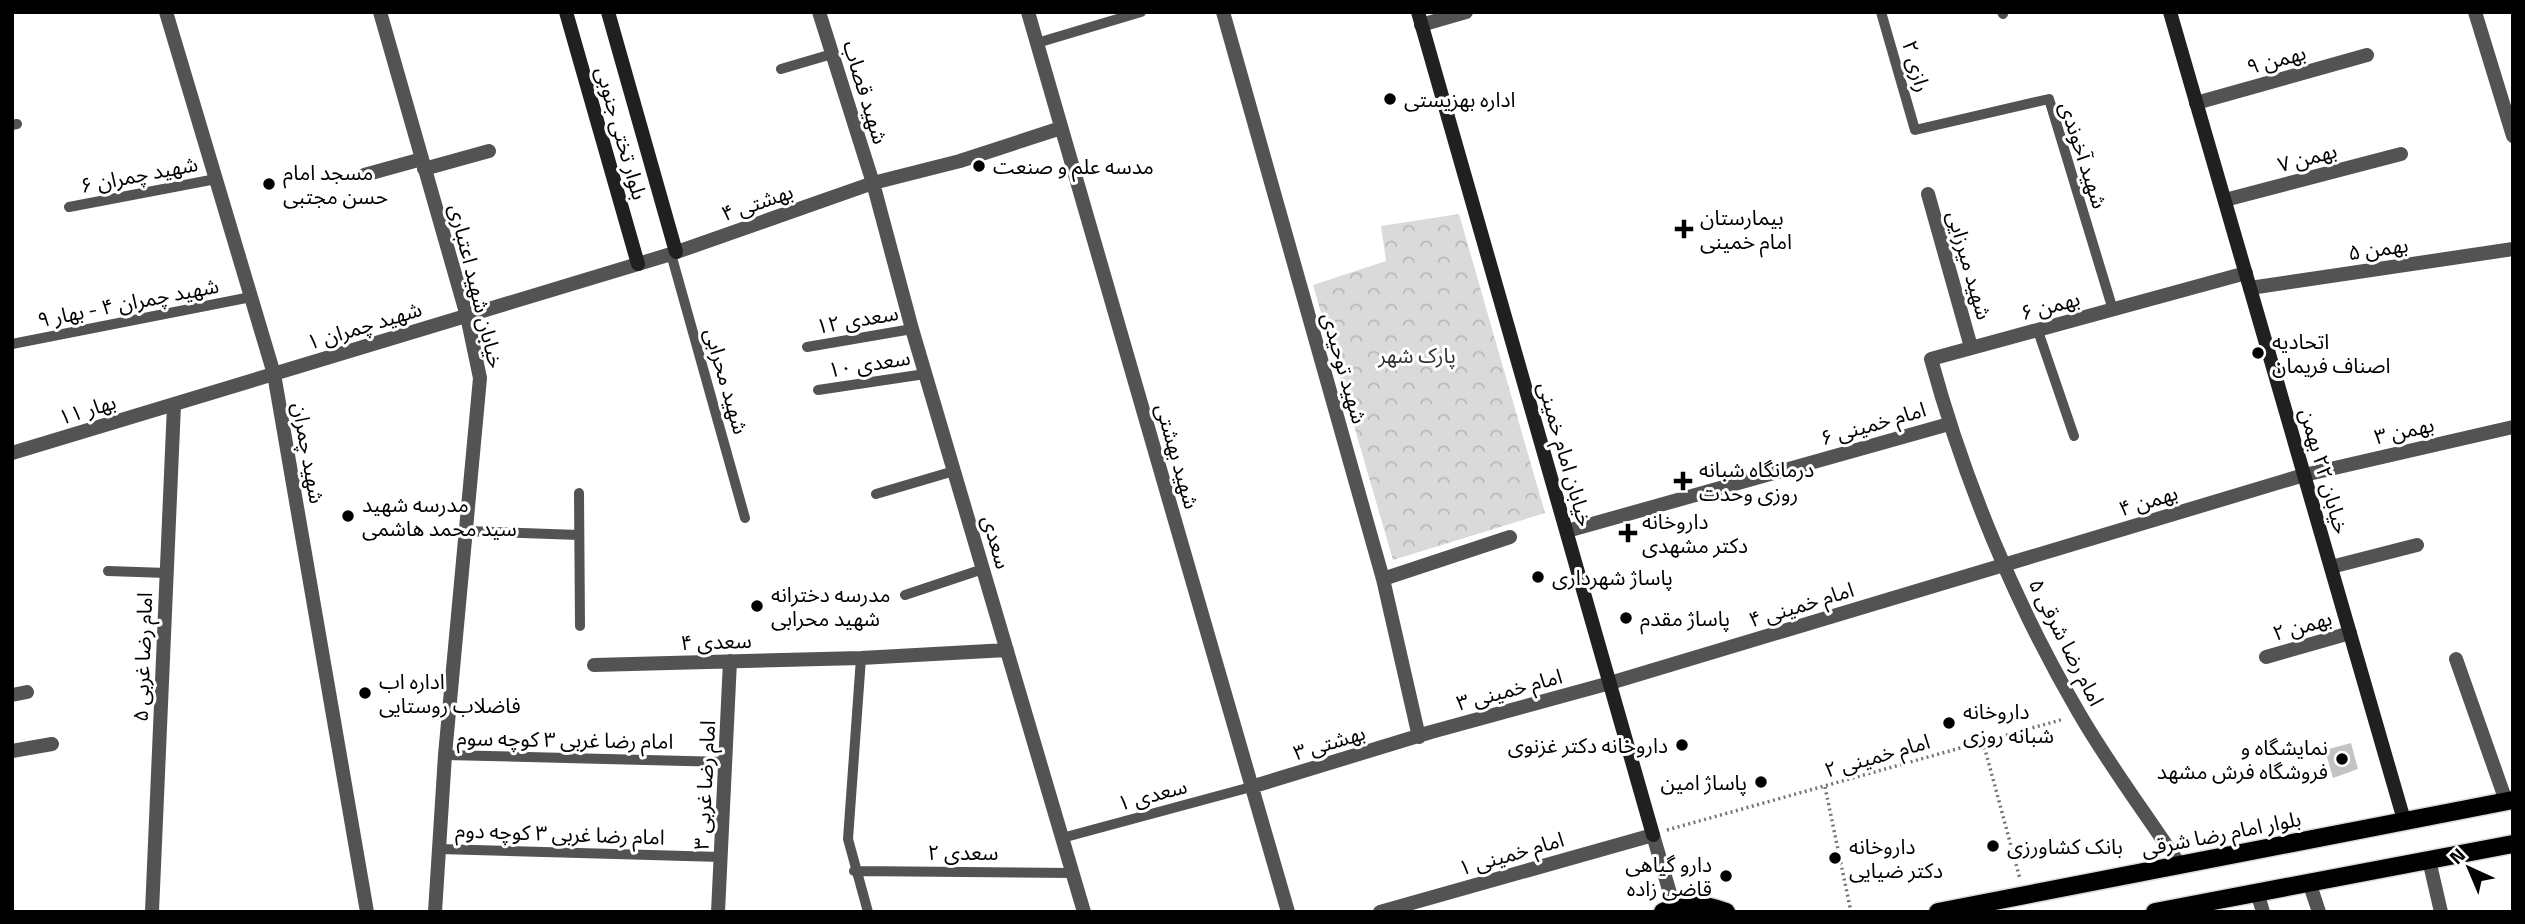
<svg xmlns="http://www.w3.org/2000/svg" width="2525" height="924" font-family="'Titillium Web','Noto Sans Arabic',sans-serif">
  <defs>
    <pattern id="park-crowns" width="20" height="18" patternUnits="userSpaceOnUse" patternTransform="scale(1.75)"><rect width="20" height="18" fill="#dadada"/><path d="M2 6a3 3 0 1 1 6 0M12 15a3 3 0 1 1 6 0" fill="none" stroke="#b9b9b9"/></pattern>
  </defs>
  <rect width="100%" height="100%" fill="#fff"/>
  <path fill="url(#park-crowns)" d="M1459,214L1545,513L1393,560L1313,285L1386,261L1381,226Z"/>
  <path fill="#c3c3c3" d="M2351,743L2358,769L2333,778L2325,750Z"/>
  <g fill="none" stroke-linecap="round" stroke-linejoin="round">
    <defs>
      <path id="primary" d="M1663,912C1684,902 1705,904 1726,912
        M1938,912L2513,800
        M2155,912L2513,844"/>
    </defs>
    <use href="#primary" stroke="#dbdbdb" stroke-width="21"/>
    <path stroke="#757575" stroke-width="3.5" stroke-dasharray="2 3.5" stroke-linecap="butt" d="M1983,742L2020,879
      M1825,787L1851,912
      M1667,830L2064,719"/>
    <path stroke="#535353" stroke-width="10" d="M1881,12L1915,130L2049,99L2113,310
      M2002,12L2003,14
      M1037,43L1141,12
      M781,69L832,54
      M12,125L17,124
      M69,207L216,179
      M671,254L745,518
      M2038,331L2074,436
      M12,344L251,297
      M807,347L912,329
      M818,390L925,374
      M579,493L580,626
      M876,494L954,471
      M466,531L579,535
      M108,571L167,573
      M905,595L983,569
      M861,658L848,839L868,912
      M445,755L726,762
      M1062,838L1251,787
      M439,849L721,857
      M854,871L1072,873"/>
    <path stroke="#535353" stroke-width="14" d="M166,12L274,374L367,912
      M380,12L467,316L480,378L445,755L435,912
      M819,12L873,183L912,329L1084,912
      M1028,12L1288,912
      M1223,12L1383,579L1419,737
      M2475,12L2513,136
      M1421,25L1466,12
      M2196,103L2367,55
      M424,169L489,151
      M364,175L422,159
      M1928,194L1971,347
      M2225,200L2401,154
      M2250,288L2513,249
      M12,453L671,254L873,183L960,161L1061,128
      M1567,531L1949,424
      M2331,567L2417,545
      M1383,579L1510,537
      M2266,657L2350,633
      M2456,659L2506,801
      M594,665L861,658L1007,650
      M12,695L27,692
      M12,751L52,744
      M1251,787L1431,732L1610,683L2304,475L2513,427
      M2429,860L2441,912
      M2179,864C2146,814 2109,765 2079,713C2015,604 1964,480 1931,359L2246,273
      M2309,882L2319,912
      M2257,892L2263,912
      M152,912L174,405
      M718,912L730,661
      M1380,912L1653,835L1674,907"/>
    <path stroke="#202020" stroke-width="14" d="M566,12L638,264
      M608,12L676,252
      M1418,12L1653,835
      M2170,12L2404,820"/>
    <use href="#primary" stroke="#000" stroke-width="18"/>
  </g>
  <g fill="#000" stroke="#fff" stroke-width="2.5">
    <circle cx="1390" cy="99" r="7"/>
    <circle cx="979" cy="166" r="7"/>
    <circle cx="269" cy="184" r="7"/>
    <path d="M1680.5 218.5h7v7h7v7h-7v7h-7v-7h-7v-7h7z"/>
    <circle cx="2258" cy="353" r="7"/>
    <path d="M1679.5 470.5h7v7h7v7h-7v7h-7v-7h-7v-7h7z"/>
    <circle cx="348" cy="516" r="7"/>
    <path d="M1624.5 522.5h7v7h7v7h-7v7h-7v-7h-7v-7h7z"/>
    <circle cx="1538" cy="577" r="7"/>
    <circle cx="757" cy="606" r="7"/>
    <circle cx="1626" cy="618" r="7"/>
    <circle cx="365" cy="693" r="7"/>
    <circle cx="1949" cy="723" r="7"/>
    <circle cx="1682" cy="745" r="7"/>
    <circle cx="2342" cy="759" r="7"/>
    <circle cx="1761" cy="782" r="7"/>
    <circle cx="1993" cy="846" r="7"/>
    <circle cx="1835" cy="858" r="7"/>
    <circle cx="1726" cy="876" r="7"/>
  </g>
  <g text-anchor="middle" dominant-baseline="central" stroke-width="6" stroke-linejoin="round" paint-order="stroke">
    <g font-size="21" fill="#000" stroke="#fff">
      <text transform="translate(2276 59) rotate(-15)">بهمن ۹</text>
      <text transform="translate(1917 66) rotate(74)">رازی ۲</text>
      <text transform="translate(866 92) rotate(73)">شهید قصاب</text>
      <text transform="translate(622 133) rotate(74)">بلوار تختی جنوبی</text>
      <text transform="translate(2084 155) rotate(72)">شهید آخوندی</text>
      <text transform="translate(2307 157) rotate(-15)">بهمن ۷</text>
      <text transform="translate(139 174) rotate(-11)">شهید چمران ۶</text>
      <text transform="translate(757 202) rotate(-19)">بهشتی ۴</text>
      <text transform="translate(2378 248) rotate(-8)">بهمن ۵</text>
      <text transform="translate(1970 265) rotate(74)">شهید میرزایی</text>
      <text transform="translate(477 286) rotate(76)">خیابان شهید اعتباری</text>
      <text transform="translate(128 302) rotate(-11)">شهید چمران ۴ - بهار ۹</text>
      <text transform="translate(2050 305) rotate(-15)">بهمن ۶</text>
      <text transform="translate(857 319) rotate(-10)">سعدی ۱۲</text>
      <text transform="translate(364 325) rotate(-17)">شهید چمران ۱</text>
      <text transform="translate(869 363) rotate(-9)">سعدی ۱۰</text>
      <text transform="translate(1345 368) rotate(74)">شهید توحیدی</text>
      <text transform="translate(727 381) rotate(74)">شهید محرابی</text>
      <text transform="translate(87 409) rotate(-17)">بهار ۱۱</text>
      <text transform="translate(1873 423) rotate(-16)">امام خمینی ۶</text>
      <text transform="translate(2404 430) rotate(-13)">بهمن ۳</text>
      <text transform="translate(309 453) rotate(80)">شهید چمران</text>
      <text transform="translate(1566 454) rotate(74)">خیابان امام خمینی</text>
      <text transform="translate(1178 456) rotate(74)">شهید بهشتی</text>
      <text transform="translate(2325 471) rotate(74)">خیابان ۲۲ بهمن</text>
      <text transform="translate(2148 500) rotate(-17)">بهمن ۴</text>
      <text transform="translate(997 542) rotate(74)">سعدی</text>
      <text transform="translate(1801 604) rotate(-17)">امام خمینی ۴</text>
      <text transform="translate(2302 625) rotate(-16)">بهمن ۲</text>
      <text transform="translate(716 641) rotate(-2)">سعدی ۴</text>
      <text transform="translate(2067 642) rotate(63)">امام رضا شرقی ۵</text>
      <text transform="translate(142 657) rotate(-88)">امام رضا غربی ۵</text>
      <text transform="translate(1509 689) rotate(-15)">امام خمینی ۳</text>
      <text transform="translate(565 739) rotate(1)">امام رضا غربی ۳ کوچه سوم</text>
      <text transform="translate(1329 742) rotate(-17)">بهشتی ۳</text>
      <text transform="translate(1877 755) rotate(-16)">امام خمینی ۲</text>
      <text transform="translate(704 785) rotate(-87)">امام رضا غربی ۳</text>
      <text transform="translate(1152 794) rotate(-15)">سعدی ۱</text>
      <text transform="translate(560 833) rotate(2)">امام رضا غربی ۳ کوچه دوم</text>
      <text transform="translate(2221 833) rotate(-11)">بلوار امام رضا شرقی</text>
      <text x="963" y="852">سعدی ۲</text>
      <text transform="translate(1511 853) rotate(-16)">امام خمینی ۱</text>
    </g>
    <g font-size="21" fill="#000" stroke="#fff" text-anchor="start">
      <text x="1404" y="99">اداره بهزیستی</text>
      <text x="993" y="166">مدسه علم و صنعت</text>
      <text x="283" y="172">مسجد امام<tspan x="283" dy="24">حسن مجتبی</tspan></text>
      <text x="1700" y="217">بیمارستان<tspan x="1700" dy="24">امام خمینی</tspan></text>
      <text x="2272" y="341">اتحادیه<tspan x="2272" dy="24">اصناف فریمان</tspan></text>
      <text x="1699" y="469">درمانگاه شبانه<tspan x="1699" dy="24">روزی وحدت</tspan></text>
      <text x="362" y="504">مدرسه شهید<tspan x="362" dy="24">سید محمد هاشمی</tspan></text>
      <text x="1642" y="521">داروخانه<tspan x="1642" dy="24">دکتر مشهدی</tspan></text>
      <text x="1552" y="577">پاساژ شهرداری</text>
      <text x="771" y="594">مدرسه دخترانه<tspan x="771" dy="24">شهید محرابی</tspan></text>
      <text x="1640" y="618">پاساژ مقدم</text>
      <text x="379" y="681">اداره اب<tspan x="379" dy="24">فاضلاب روستایی</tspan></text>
      <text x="1963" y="711">داروخانه<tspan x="1963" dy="24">شبانه روزی</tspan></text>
      <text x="1668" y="745" text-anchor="end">داروخانه دکتر غزنوی</text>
      <text x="2328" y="747" text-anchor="end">نمایشگاه و<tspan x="2328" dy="24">فروشگاه فرش مشهد</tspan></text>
      <text x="1747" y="782" text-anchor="end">پاساژ امین</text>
      <text x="1849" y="846">داروخانه<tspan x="1849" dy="24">دکتر ضیایی</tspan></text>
      <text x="2007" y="846">بانک کشاورزی</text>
      <text x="1712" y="864" text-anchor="end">دارو گیاهی<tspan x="1712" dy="24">قاضی زاده</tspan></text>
    </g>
    <g font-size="21" fill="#313131" stroke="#fff">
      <text x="1417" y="355">پارک شهر</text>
    </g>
  </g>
  <rect width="2525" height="924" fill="none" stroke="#000000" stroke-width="28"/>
  <g transform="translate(2469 868) rotate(316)" stroke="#ffffff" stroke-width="5" paint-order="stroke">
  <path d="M0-5L12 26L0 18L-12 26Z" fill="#000000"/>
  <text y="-10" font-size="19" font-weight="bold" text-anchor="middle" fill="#000000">N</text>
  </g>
</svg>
